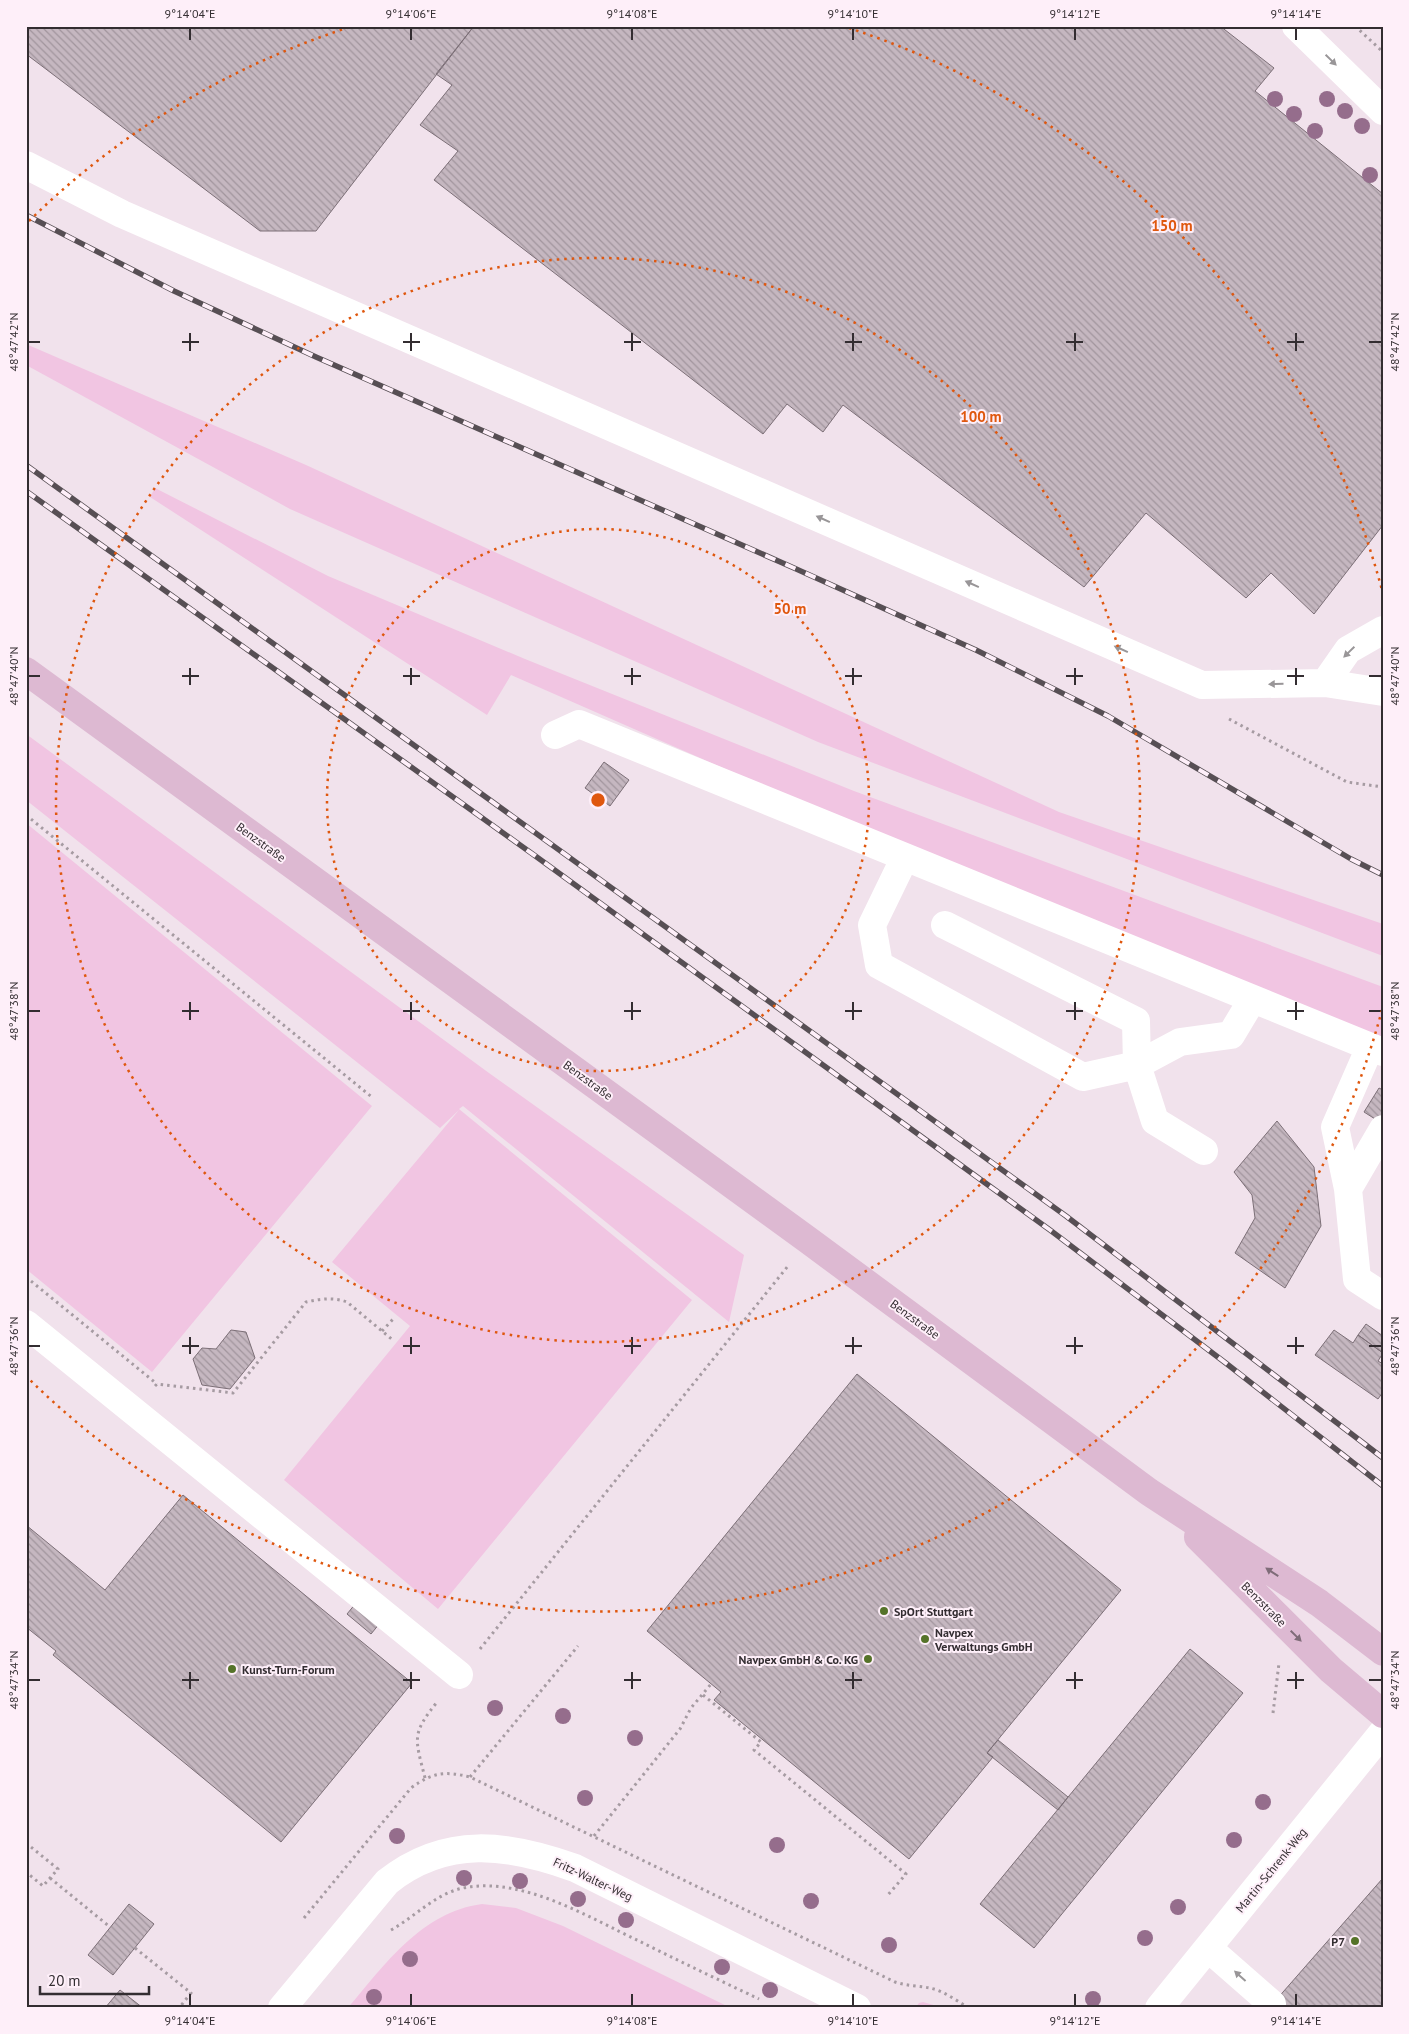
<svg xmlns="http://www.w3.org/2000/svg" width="1409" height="2034" font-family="'PT Sans',sans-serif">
  <defs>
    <pattern id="building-back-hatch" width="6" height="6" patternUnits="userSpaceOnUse" patternTransform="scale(1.25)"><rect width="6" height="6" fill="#c5b7c0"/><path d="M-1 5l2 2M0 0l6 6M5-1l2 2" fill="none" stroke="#a1959d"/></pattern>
  </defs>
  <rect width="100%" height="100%" fill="#f1e2ec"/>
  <path fill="#f1c5e2" d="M26,344L306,465L1059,812L1383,924V956L818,742L290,509L26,365Z
    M155,488L328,576L525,659L854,791L1383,987V1038L853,825L511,675L487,715L150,497Z
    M26,734L489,1073L744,1255L729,1322L463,1106L459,1109L692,1300L438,1609L284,1480L410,1326L332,1262L459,1110L440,1128L26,800Z
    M26,823L372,1106L152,1372L26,1269Z
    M482,1904L516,1908L563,1926L731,2008H348C385,1964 422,1912 482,1904Z
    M923,2002L944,2008H915L919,2003Z"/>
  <path fill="url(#building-back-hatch)" stroke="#7c6f77" d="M26,26H474L316,231H260L26,54Z
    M474,26H1220L1274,68L1255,91L1383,194V525L1314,614L1271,573L1246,598L1146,513L1084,587L843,405L823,432L787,404L763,434L434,180L458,151L420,125L452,85L436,74Z
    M604,762L629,780L610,806L585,788Z
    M1379,1088L1383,1090V1124L1364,1112Z
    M1277,1121L1314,1167L1321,1226L1285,1288L1235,1253L1255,1218L1252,1195L1234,1172Z
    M1366,1324L1383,1336V1353L1358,1335Z
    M231,1330L246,1332L255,1358L230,1389L202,1385L193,1359L202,1348L216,1349Z
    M1334,1330L1353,1343L1358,1335L1383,1353L1378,1361L1383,1364V1392L1378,1399L1315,1355Z
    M857,1374L1121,1590L987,1753L993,1757L909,1859L714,1700L721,1692L647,1631Z
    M183,1495L412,1683L281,1842L53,1655L56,1651L26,1627V1525L105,1590Z
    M356,1603L380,1623L371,1634L347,1614Z
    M1190,1649L1243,1693L1034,1948L980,1904Z
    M998,1740L1068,1797L1058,1810L987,1753Z
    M1383,1878V2008H1269Z
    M129,1904L154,1924L113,1975L88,1955Z
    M120,1990L143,2008H105Z"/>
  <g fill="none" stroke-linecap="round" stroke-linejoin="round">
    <path stroke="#a69ba2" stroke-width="3" stroke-dasharray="2.5 4" stroke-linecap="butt" d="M1355,26L1383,52
      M1229,719L1347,782L1383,787
      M26,815L373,1098
      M26,1277L157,1384
      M382,1331L395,1317
      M155,1386L157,1384L233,1393L306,1302C319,1299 334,1297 347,1302L394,1341
      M480,1649L788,1266
      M703,1695L761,1742L754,1750L906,1874L887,1896
      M1273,1713L1279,1663
      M470,1777L578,1646
      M425,1778C415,1738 411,1734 438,1701
      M594,1836L680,1729L691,1708L711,1684
      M26,1843L58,1869L43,1886L26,1872
      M50,1878L110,1927
      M304,1918L411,1788C433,1772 445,1771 470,1777L895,1982C907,1986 919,1986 930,1988C944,1991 957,2001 969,2008
      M391,1930C416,1916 435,1894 463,1888C522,1876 588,1917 639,1941C679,1961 719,1980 759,1999
      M135,1948L191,1993L179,2008
      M1105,2008H1106"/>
    <path stroke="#fff" stroke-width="28" d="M1296,26L1383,111
      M26,165L122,214L1202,685L1325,683L1383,692
      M1325,683L1348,650L1383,630
      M555,735L579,724L1383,1052
      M905,857L872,925L879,965L1083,1077L1137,1065L1180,1042L1231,1035L1252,1000
      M945,925L1136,1021L1137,1065L1155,1121L1204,1151
      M1370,1047L1335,1127L1348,1189L1357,1279L1383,1296
      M1348,1189L1383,1129
      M26,1324L459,1675
      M1208,1948L1272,2004
      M282,2008L387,1882C446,1835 508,1844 575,1868L857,2008
      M1159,2008L1383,1732"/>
    <path stroke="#ddb9d2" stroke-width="28" d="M26,671L808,1240L1149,1492L1319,1603L1383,1652
      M1198,1537L1331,1670L1383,1714"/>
    <defs>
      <path id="rail" d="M26,215L174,291L316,357L794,568L976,650L1108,716L1351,859L1383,875
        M26,465L1066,1216L1383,1458
        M26,491L534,855L1050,1230L1227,1364L1383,1486"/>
    </defs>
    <use href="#rail" stroke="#574f54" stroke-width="5.5"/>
    <use href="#rail" stroke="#feeff9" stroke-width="4" stroke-dasharray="11" stroke-linecap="butt"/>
  </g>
  <g fill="#956d8c">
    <circle cx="1275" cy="99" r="8"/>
    <circle cx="1327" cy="99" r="8"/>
    <circle cx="1345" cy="111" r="8"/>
    <circle cx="1294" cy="114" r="8"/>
    <circle cx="1362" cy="126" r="8"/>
    <circle cx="1315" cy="131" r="8"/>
    <circle cx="1370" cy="175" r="8"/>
    <circle cx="495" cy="1708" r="8"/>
    <circle cx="563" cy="1716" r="8"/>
    <circle cx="635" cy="1738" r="8"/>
    <circle cx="585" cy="1798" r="8"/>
    <circle cx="1263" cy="1802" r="8"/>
    <circle cx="397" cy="1836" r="8"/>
    <circle cx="1234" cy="1840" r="8"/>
    <circle cx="777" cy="1845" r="8"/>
    <circle cx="464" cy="1878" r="8"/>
    <circle cx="520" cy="1881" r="8"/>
    <circle cx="578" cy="1899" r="8"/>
    <circle cx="811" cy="1901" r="8"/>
    <circle cx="1178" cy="1907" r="8"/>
    <circle cx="626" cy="1920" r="8"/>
    <circle cx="1145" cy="1938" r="8"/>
    <circle cx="889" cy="1945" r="8"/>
    <circle cx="410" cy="1959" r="8"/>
    <circle cx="722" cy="1967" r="8"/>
    <circle cx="770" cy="1990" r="8"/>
    <circle cx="374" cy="1997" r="8"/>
    <circle cx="1093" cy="1999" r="8"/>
  </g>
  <defs><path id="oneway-solid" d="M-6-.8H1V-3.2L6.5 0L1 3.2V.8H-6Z" transform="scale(1.25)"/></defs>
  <g fill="#999698">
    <use href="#oneway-solid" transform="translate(1331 60) rotate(44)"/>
    <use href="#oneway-solid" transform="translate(823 519) rotate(-156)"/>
    <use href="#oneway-solid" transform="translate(972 584) rotate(-156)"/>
    <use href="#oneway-solid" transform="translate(1121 649) rotate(-156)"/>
    <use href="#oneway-solid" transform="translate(1349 652) rotate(136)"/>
    <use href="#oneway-solid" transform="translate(1276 684) rotate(179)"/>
    <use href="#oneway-solid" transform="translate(1240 1976) rotate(-138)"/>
  </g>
  <g fill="#7f6c79">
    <use href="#oneway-solid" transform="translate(1272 1572) rotate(-147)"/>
    <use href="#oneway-solid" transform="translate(1296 1636) rotate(45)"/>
  </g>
  <path fill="none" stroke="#332d31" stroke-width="2" d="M190,28V40M411,28V40M632,28V40M853,28V40M1075,28V40M1296,28V40M190,333V351M411,333V351M632,333V351M853,333V351M1075,333V351M1296,333V351M28,342H40M182,342H199M403,342H420M624,342H641M845,342H862M1066,342H1083M1287,342H1304M1369,342H1382M190,668V685M411,668V685M632,668V685M853,668V685M1075,668V685M1296,668V685M28,676H40M182,676H199M403,676H420M624,676H641M845,676H862M1066,676H1083M1287,676H1304M1369,676H1382M190,1002V1020M411,1002V1020M632,1002V1020M853,1002V1020M1075,1002V1020M1296,1002V1020M28,1011H40M182,1011H199M403,1011H420M624,1011H641M845,1011H862M1066,1011H1083M1287,1011H1304M1369,1011H1382M190,1337V1354M411,1337V1354M632,1337V1354M853,1337V1354M1075,1337V1354M1296,1337V1354M28,1346H40M182,1346H199M403,1346H420M624,1346H641M845,1346H862M1066,1346H1083M1287,1346H1304M1369,1346H1382M190,1672V1689M411,1672V1689M632,1672V1689M853,1672V1689M1075,1672V1689M1296,1672V1689M28,1680H40M182,1680H199M403,1680H420M624,1680H641M845,1680H862M1066,1680H1083M1287,1680H1304M1369,1680H1382M190,1994V2006M411,1994V2006M632,1994V2006M853,1994V2006M1075,1994V2006M1296,1994V2006"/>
  <g fill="none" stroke="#df570e" stroke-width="2.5" stroke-dasharray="2.5 5">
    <circle cx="598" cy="800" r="271"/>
    <circle cx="598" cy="800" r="542"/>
    <path d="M1382 1010A812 812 0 0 1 29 1379M29 221A812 812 0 0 1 347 28M849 28A812 812 0 0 1 1382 590"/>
  </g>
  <g fill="#557329" stroke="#feeff9" stroke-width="2">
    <circle cx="884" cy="1611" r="5"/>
    <circle cx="925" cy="1639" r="5"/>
    <circle cx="868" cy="1659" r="5"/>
    <circle cx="232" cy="1669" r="5"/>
    <circle cx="1355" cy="1941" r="5"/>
  </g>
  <g text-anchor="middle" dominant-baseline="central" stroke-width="4" stroke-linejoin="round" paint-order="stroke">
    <g font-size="12" fill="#332d31" stroke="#feeff9">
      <text transform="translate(261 842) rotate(36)">Benzstraße</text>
      <text transform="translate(588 1080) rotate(36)">Benzstraße</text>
      <text transform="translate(915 1319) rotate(36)">Benzstraße</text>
      <text transform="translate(1264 1604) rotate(45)">Benzstraße</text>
      <text transform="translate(1271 1870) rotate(-51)">Martin-Schrenk-Weg</text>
      <text transform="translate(593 1879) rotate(25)">Fritz-Walter-Weg</text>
    </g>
    <g font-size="12" font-weight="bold" fill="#332d31" stroke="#feeff9" text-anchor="start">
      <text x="894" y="1611">SpOrt Stuttgart</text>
      <text x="935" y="1632">Navpex<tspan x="935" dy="14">Verwaltungs GmbH</tspan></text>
      <text x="858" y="1659" text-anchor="end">Navpex GmbH &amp; Co. KG</text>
      <text x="242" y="1669">Kunst-Turn-Forum</text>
      <text x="1345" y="1941" text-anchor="end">P7</text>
    </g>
  </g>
  <circle cx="598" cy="800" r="8" fill="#df570e" stroke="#feeff9" stroke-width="2.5"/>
  <g font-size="15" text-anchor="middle" font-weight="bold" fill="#df570e" stroke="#feeff9" stroke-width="4" stroke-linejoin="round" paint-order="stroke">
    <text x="1172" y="231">150 m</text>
    <text x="981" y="422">100 m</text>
    <text x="790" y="614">50 m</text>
  </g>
  <rect width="1409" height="2034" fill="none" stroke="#feeff9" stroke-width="55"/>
  <path d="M40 1986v8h109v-8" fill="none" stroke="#332d31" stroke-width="2.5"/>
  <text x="48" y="1986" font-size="15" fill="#332d31" stroke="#feeff9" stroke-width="4" paint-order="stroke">20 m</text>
  <rect x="28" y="28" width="1354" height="1978" fill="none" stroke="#332d31" stroke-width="2"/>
  <g font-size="12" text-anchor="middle" fill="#332d31">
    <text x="190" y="18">9°14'04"E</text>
    <text x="411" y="18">9°14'06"E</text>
    <text x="632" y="18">9°14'08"E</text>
    <text x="853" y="18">9°14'10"E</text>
    <text x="1075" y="18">9°14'12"E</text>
    <text x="1296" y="18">9°14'14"E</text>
    <text transform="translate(14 342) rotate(-90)" y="4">48°47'42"N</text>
    <text transform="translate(1395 342) rotate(-90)" y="4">48°47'42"N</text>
    <text transform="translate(14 676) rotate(-90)" y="4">48°47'40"N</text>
    <text transform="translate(1395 676) rotate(-90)" y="4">48°47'40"N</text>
    <text transform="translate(14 1011) rotate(-90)" y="4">48°47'38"N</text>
    <text transform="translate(1395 1011) rotate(-90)" y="4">48°47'38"N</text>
    <text transform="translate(14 1346) rotate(-90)" y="4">48°47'36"N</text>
    <text transform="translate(1395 1346) rotate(-90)" y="4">48°47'36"N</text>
    <text transform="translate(14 1680) rotate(-90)" y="4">48°47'34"N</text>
    <text transform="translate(1395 1680) rotate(-90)" y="4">48°47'34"N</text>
    <text x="190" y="2025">9°14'04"E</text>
    <text x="411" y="2025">9°14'06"E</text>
    <text x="632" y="2025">9°14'08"E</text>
    <text x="853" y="2025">9°14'10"E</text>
    <text x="1075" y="2025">9°14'12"E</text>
    <text x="1296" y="2025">9°14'14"E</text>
  </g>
</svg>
